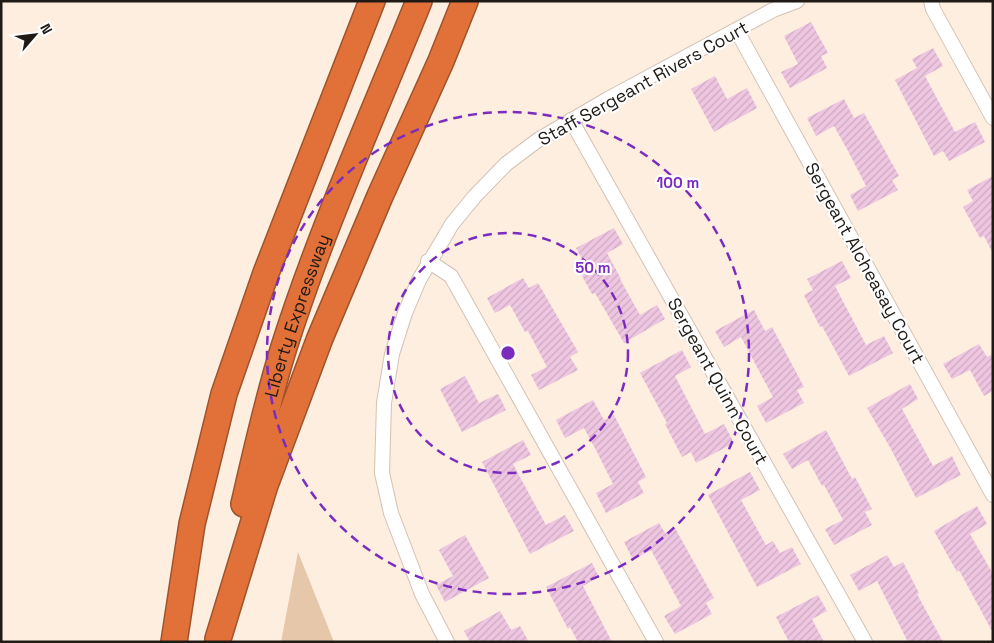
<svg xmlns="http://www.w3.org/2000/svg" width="994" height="643" font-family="'Space Grotesk',sans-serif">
  <defs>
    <pattern id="building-hatch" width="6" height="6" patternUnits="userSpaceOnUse" patternTransform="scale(1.25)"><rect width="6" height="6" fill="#efc6e1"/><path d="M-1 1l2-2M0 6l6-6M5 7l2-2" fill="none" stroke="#ccaac0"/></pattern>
  </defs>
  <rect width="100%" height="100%" fill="#fdeee0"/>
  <path fill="#e7c7aa" d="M298,552L334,642H281Z"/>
  <path fill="url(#building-hatch)" d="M811,22L828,53L821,56L827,68L790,88L781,72L798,64L784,36Z
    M933,48L943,66L925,76L955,132L975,122L985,142L949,161L943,151L934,156L895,80L917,68L912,59Z
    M715,76L727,99L747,88L757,108L714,132L691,89Z
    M844,99L854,118L864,113L899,176L892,180L898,190L858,211L850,195L866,186L848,151L834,126L816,136L807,118Z
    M993,176V254L984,236L980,238L963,207L973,201L967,190Z
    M614,228L623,244L607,253L621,279H620L640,315L657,305L665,319L624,343L595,293L592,294L575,263L582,259L576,248Z
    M842,261L851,278L835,286L866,345L884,336L893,353L849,376L822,326L820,327L804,295L813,290L807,279Z
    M523,278L529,288L538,283L578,352L570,357L578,370L539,390L531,375L547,367L528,331L525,332L510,305L495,313L487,298Z
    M754,310L765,331L772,327L804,387L797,390L804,403L766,423L757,406L773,397L741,337L724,347L715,331Z
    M979,344L987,357L993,354V391L984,396L970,370L952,379L943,364Z
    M682,350L691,367L675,376L705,434L724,424L734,443L696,463L691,452L682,457L665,424L667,423L640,373Z
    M465,376L479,403L498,394L506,410L462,432L440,389Z
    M910,384L918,399L902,409L933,466L952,456L961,475L916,498L891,449L867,408Z
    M593,400L604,420L614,415L646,477L638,482L644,493L606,513L596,493L613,484L597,452L584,428L565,438L556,420Z
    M826,430L852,479L855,477L872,509L865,512L872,525L834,545L825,529L843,520L824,485L822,486L808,460L792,469L783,454Z
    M523,440L531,455L513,464L546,525L565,515L574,531L530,554L482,462Z
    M750,472L760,490L741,500L766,545L773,541L780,553L792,547L801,564L757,587L708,495Z
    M977,506L987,524L970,534L993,574V633L959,570L957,572L934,531Z
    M659,523L665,533L675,528L714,598L706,603L712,614L675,634L664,616L681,606L651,550L633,560L624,542Z
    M465,535L489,578L445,602L436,585L453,576L439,550Z
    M887,555L894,567L903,562L919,593L917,594L943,642H908L877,581L859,591L850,575Z
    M592,563L599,577L583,586L612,642H578L570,627L568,629L546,587Z
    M818,595L827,611L812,619L824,642H789L776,617Z
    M500,611L511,630L520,626L529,642H470L464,631Z"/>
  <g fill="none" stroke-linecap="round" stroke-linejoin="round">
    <defs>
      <path id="minor" d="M931,1L933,9L993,118
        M737,31L993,495
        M571,120L865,642
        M428,261L451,276L656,642
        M447,642L422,594L391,513L382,473L384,403L392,354L405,313L419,280L452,224L475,196L506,164L538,140L608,99L773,10L797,1"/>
      <g id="motorway">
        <path id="s1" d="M244,504C256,452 268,398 284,347C321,230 373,115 419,1"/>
        <path d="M218,639L265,485L320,338L380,196L441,61L465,1"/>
        <path d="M174,642L192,524L224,394L266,273L372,1"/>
      </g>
    </defs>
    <use href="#minor" stroke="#d2c2b5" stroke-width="16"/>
    <use href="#motorway" stroke="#9e532c" stroke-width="28"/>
    <use href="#minor" stroke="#fff" stroke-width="14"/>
    <use href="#motorway" stroke="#e27139" stroke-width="25"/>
  </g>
  <g fill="none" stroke="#7b2cbf" stroke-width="2.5" stroke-dasharray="9 6">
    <circle cx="508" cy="353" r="120"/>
    <circle cx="508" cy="353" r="241"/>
  </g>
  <g text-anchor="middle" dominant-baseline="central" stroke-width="4.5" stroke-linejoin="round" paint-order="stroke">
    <g font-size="18" fill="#1f1a15" stroke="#fefefe">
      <text transform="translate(643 83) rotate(-29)">Staff Sergeant Rivers Court</text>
      <text transform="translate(865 263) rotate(61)">Sergeant Alcheasay Court</text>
      <text stroke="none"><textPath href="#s1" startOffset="196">Liberty Expressway</textPath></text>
      <text transform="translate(718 381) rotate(61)">Sergeant Quinn Court</text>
    </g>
  </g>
  <circle cx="508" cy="353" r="8" fill="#7b2cbf" stroke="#fefefe" stroke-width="2.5"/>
  <g font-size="15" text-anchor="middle" font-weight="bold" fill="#7b2cbf" stroke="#fefefe" stroke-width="4.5" stroke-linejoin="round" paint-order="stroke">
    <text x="678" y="188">100 m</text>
    <text x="593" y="273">50 m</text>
  </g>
  <rect width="994" height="643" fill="none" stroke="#1f1a15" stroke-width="5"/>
  <g transform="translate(35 35) rotate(62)" stroke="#fefefe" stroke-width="4" paint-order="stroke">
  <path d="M0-4L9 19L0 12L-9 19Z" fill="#1f1a15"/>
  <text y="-8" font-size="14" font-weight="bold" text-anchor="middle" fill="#1f1a15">N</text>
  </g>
</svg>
